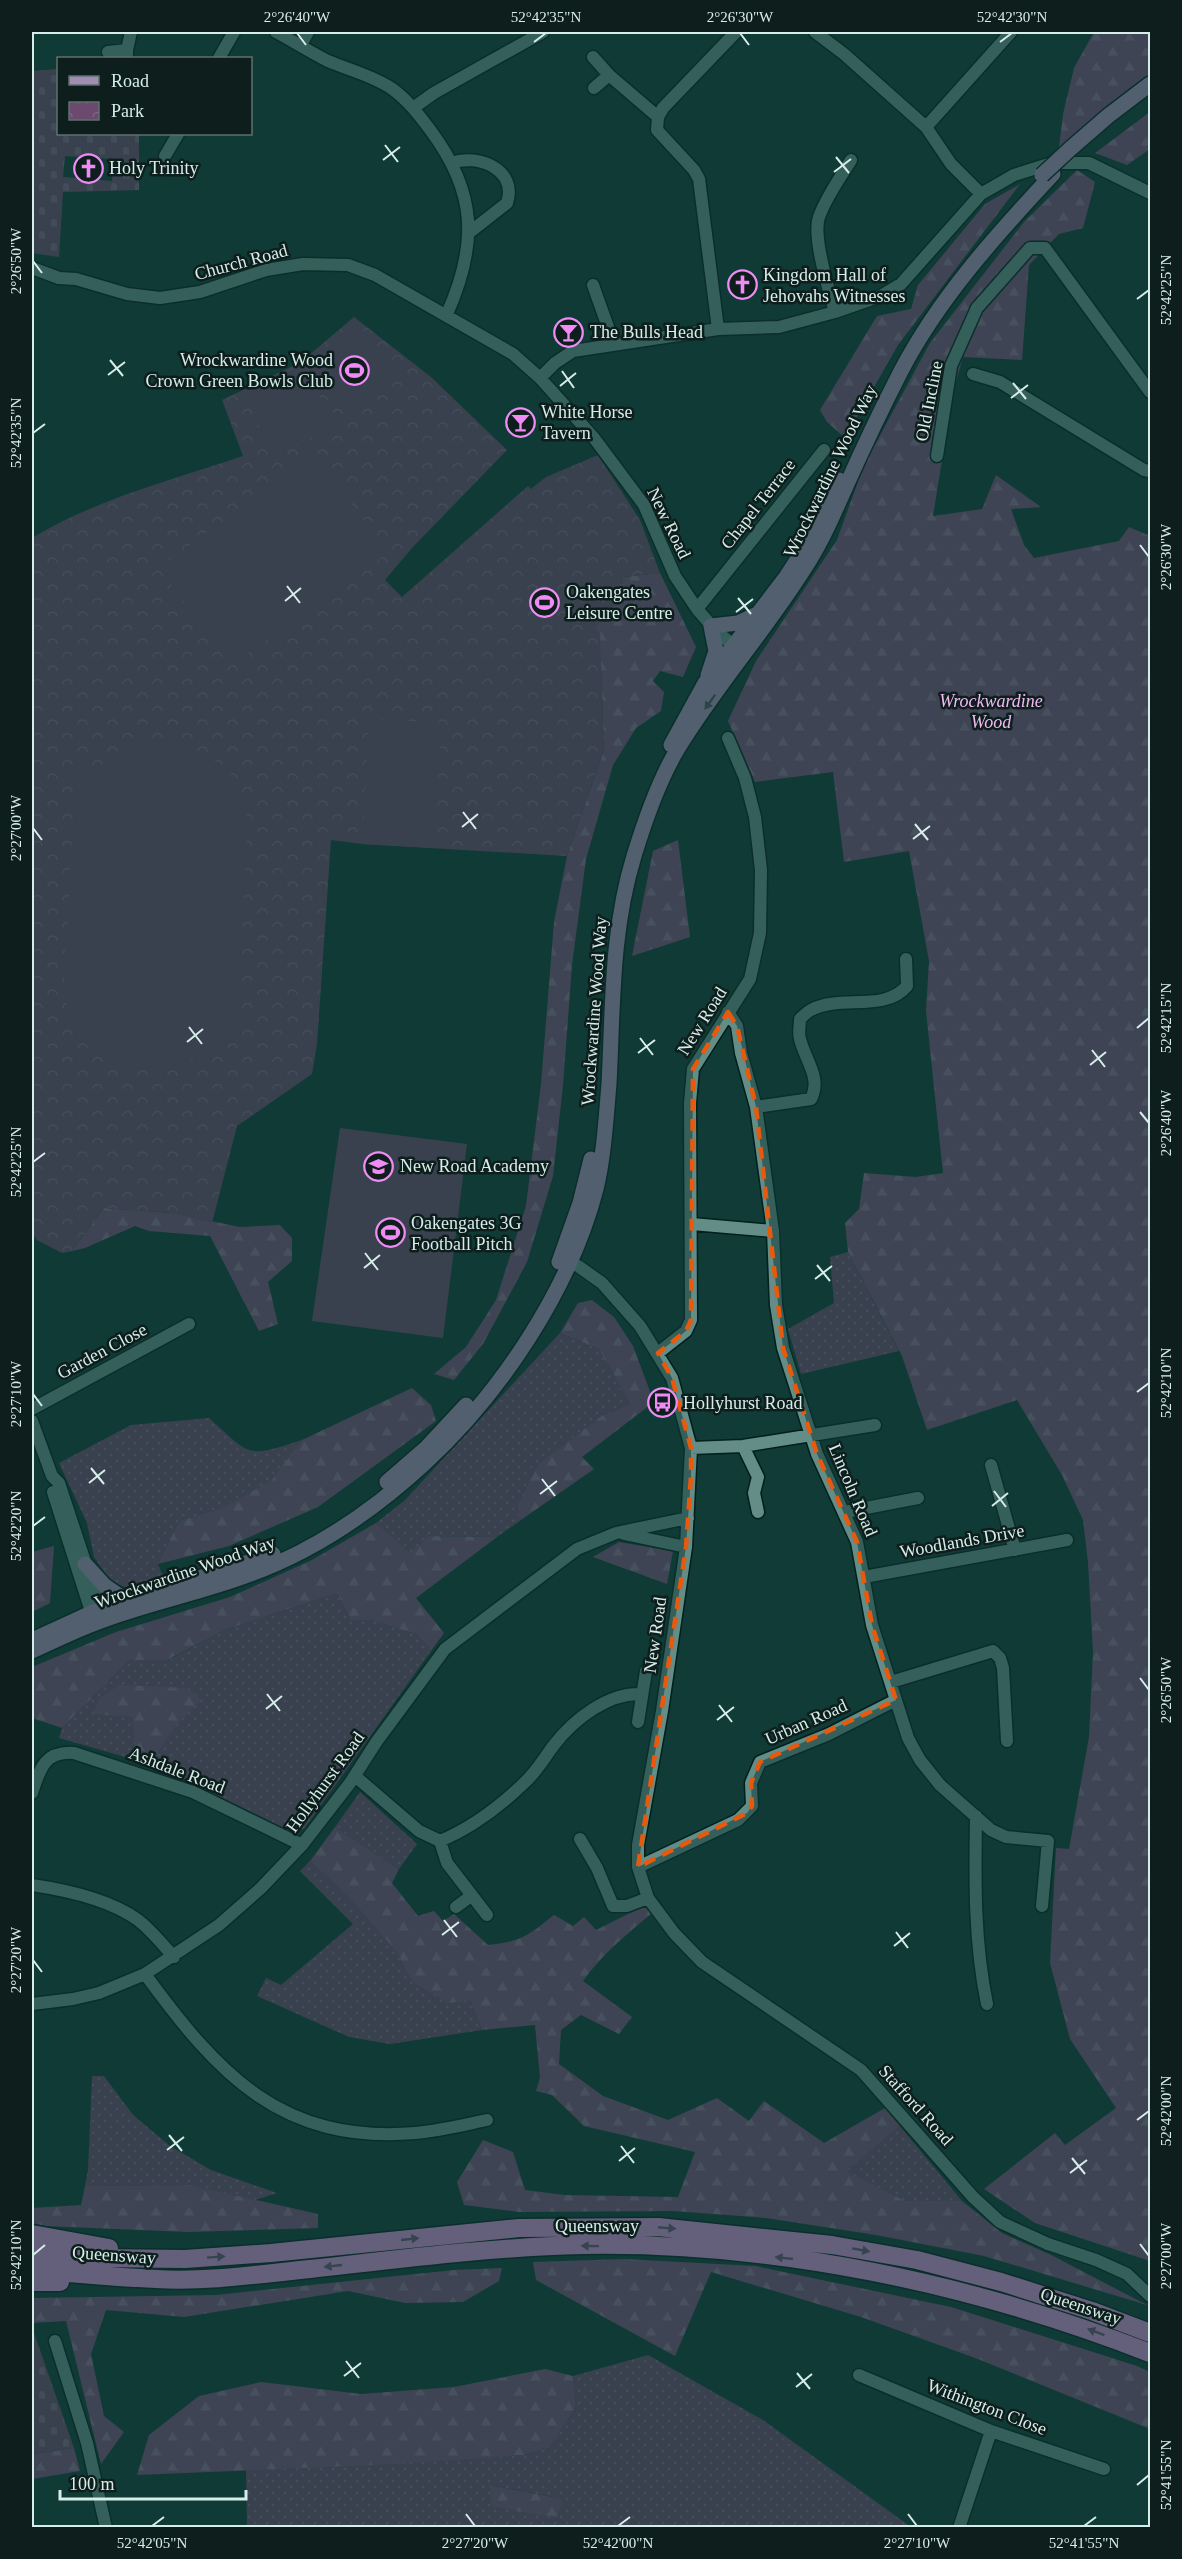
<svg xmlns="http://www.w3.org/2000/svg" width="1182" height="2559" font-family="'Times New Roman',serif">
  <defs>
    <pattern id="grass-dots" width="8" height="8" patternUnits="userSpaceOnUse" patternTransform="scale(1.5)"><rect width="8" height="8" fill="#6c496e"/><path d="M2 2h.1M6 6h.1" fill="none" stroke="#806483" stroke-width="1.8" stroke-linecap="round"/></pattern>
    <pattern id="forest-firs" width="22" height="20" patternUnits="userSpaceOnUse" patternTransform="scale(1.5)"><rect width="22" height="20" fill="#775179"/><path d="M5 1l3.5 6h-7zM16 11l3.5 6h-7z" fill="#8a6a8c"/></pattern>
    <pattern id="cemetery-stones" width="16" height="16" patternUnits="userSpaceOnUse" patternTransform="scale(1.5)"><rect width="16" height="16" fill="#6c496e"/><path d="M2 7V4a2 2 0 0 1 4 0v3zM10 15v-3a2 2 0 0 1 4 0v3z" fill="#806483"/></pattern>
    <pattern id="park-crowns" width="20" height="18" patternUnits="userSpaceOnUse" patternTransform="scale(1.5)"><rect width="20" height="18" fill="#6c496e"/><path d="M2 6a3 3 0 1 1 6 0M12 15a3 3 0 1 1 6 0" fill="none" stroke="#806483"/></pattern>
  </defs>
  <rect width="100%" height="100%" fill="#103b36"/>
  <path fill="url(#grass-dots)" fill-rule="evenodd" d="M848,1252L899,1351L801,1374L788,1329L834,1303L830,1257Z
    M560,1333L599,1349L630,1404L601,1416L537,1465L517,1506L521,1520L497,1537L429,1536L410,1554L376,1523L405,1500Z
    M209,1418C252,1457 246,1458 302,1440L273,1480L224,1507L179,1521L158,1564L166,1583L134,1590L111,1582L94,1557L87,1523L59,1463L131,1425Z
    M338,1593L350,1620H371L418,1635L431,1651L304,1829L289,1831L160,1767L59,1738L62,1728L130,1660H168L225,1630Z
    M360,1792L417,1844L399,1869L335,1827Z
    M310,1861L352,1901L399,1953L411,1981L470,2000L482,2030L390,2044L349,2037L257,1996L266,1978L281,1985L353,1924L300,1871Z
    M92,2076H104L133,2115L170,2146L211,2170L277,2193L255,2200L190,2185L85,2186L88,2170Z
    M900,2126L962,2201H905L845,2171Z
    M648,2355L763,2420L911,2527H247L246,2470L524,2455L550,2448L576,2406L573,2376ZM491,2485L563,2499L558,2518Z"/>
  <path fill="url(#forest-firs)" d="M1094,32H1150V75L1059,148L1063,114L1074,68Z
    M1150,112V149L1127,165L1095,153Z
    M1077,170L1095,182L1083,228L1059,234L1029,265L1022,360L963,357L953,392L933,516L982,509L996,475L1041,507L1011,509L1024,545L1034,558L1119,541L1129,527L1150,536V2264L1147,2260L1035,2223L984,2189L1055,2133L1065,2145L1116,2108L1070,2039L1050,1963L1056,1848L1069,1849L1089,1737L1093,1652L1088,1562L1083,1520L1062,1475L1017,1400L927,1430L902,1356L848,1252L845,1223L859,1209L864,1173L916,1177L943,1173L926,1011L929,961L909,851L844,862L833,772L755,782L728,721L756,661L837,540L864,465L930,343L1024,222Z
    M1020,184L898,345L845,438L827,422L820,410L877,316L911,309L918,285L985,204Z
    M660,573L696,647L683,677L660,671L653,681L664,692L661,711L636,728L613,765L586,859L572,965L563,1085L553,1176L527,1262L483,1344L454,1380L434,1374L466,1347L496,1300L526,1206L541,1084L554,922L567,856L604,750L601,666L595,627L623,594V577Z
    M678,840L690,937L632,956L653,851Z
    M104,1208L172,1213L240,1227L280,1225L292,1238V1261L268,1282L278,1324L259,1331L210,1236L149,1231L135,1226L85,1248L72,1251Z
    M592,1300L614,1317L633,1346L654,1402L582,1457L594,1469L521,1520L517,1506L537,1465L601,1416L630,1404L599,1349L560,1333L578,1303Z
    M412,1388L431,1405L436,1421L318,1507L229,1546L158,1564L179,1521L224,1507L272,1480L302,1440Z
    M376,1523L410,1553L429,1536L497,1537L416,1598L444,1633L431,1651L418,1635L371,1620H350L338,1593L225,1630L167,1660H130L62,1728L32,1718V1667L116,1632L230,1597L312,1560Z
    M619,1542L673,1551L667,1584L593,1557Z
    M54,1546L50,1603L32,1612V1552Z
    M120,1685L188,1688L201,1700L175,1726L154,1758L135,1748L133,1717L93,1714L100,1698Z
    M335,1827L399,1869L392,1883L418,1916L434,1911L443,1921L454,1914L488,1945C521,1942 529,1935 554,1915L573,1926L584,1917L596,1930L646,1905L651,1914C627,1934 601,1955 583,1981L632,2017L619,2034L581,2015L561,2030L559,2064L603,2096L668,2120L717,2098L749,2121L764,2101L824,2143L885,2108L900,2126L846,2171L905,2201H962L1002,2233L1051,2255L1147,2305L984,2256L876,2235L766,2218L673,2211L519,2212L464,2205L457,2182L483,2140L513,2152L525,2190L565,2195L678,2197L695,2152L584,2126L552,2095L536,2091L540,2078L535,2025L482,2030L470,2000L449,2003L411,1981L398,1953L352,1901L310,1861Z
    M190,2185L318,2214V2228L189,2232L45,2226L32,2223V2208L81,2205L85,2186Z
    M625,2259L755,2266L951,2307L1137,2366L1150,2372V2429L978,2359L861,2317L711,2272L675,2356L536,2280L533,2262Z
    M502,2268L499,2281L463,2302L405,2303L348,2291L184,2317L106,2310L91,2354L104,2416L124,2432L101,2464L66,2321L32,2323V2298L216,2295L454,2270Z
    M545,2369L573,2376L576,2406L550,2448L524,2455L393,2464L137,2475L149,2435L199,2396L261,2382L361,2394L454,2387Z
    M74,2448L80,2471L32,2479V2454Z
    M490,2485L563,2499L558,2518L492,2506Z"/>
  <path fill="url(#cemetery-stones)" fill-rule="evenodd" d="M57,69L58,134H139V190L63,192L59,257L32,253V71ZM65,156L113,159L112,181L63,177Z
    M32,2327L74,2448L32,2454Z"/>
  <path fill="url(#park-crowns)" d="M354,317L431,377L507,450L412,548L385,580L402,597L528,486L531,489L546,477L598,455L640,520L660,573L623,577V594L595,627L600,634L604,750L567,856L362,844L331,840L317,1044L312,1074L237,1126L212,1223L172,1213L104,1208L72,1251L62,1253L37,1240L32,1233V538C96,499 172,480 243,456L222,400L301,362Z"/>
  <path fill="#6c496e" d="M357,323L402,374L351,418L307,366Z
    M294,368L339,419L308,439L272,447L261,432L246,394Z
    M316,455L387,554L230,666L159,567Z
    M369,719L441,723L434,848L362,844Z
    M166,742C196,747 234,765 244,797C246,804 246,813 247,821L238,1040L217,1039C203,1052 190,1064 170,1069C137,1077 90,1054 74,1024C68,1012 66,1001 64,988L76,770L93,771C120,751 132,744 166,742Z
    M340,1128L467,1144L443,1338L312,1321Z"/>
  <g fill="none" stroke-linecap="round" stroke-linejoin="round">
    <defs>
      <path id="minor" d="M276,32C293,41 310,52 328,61C349,70 371,75 391,88C407,99 419,115 431,131C477,193 478,244 447,314
        M815,32L844,54L926,127L951,164L981,194
        M301,45L308,32
        M127,50L131,32
        M108,52L127,50V58
        M593,57L609,75L658,117L657,130L694,170L699,179L718,329
        M219,58L234,32
        M594,88L609,75
        M413,108L434,93L543,32
        M658,117L663,108L736,32
        M926,127L1011,32
        M165,156L178,134
        M452,163C478,153 518,170 507,203L470,232
        M32,268L59,278L76,279L127,294L160,298L200,292L266,270L303,264L348,265L375,275L513,354L540,378L594,438L644,505L675,576L697,609L716,631L739,650
        M593,285L614,344
        M835,312C829,291 812,237 819,217C826,197 840,178 851,160
        M973,374L1000,382L1144,470L1150,471
        M540,378L555,363L573,351L718,329L779,327L835,312L881,296L901,284L981,194L1014,175L1052,163H1089L1150,193
        M937,456L951,366L977,308L1030,248H1045L1150,392
        M697,609L824,450
        M728,1012L737,1026L741,1053L756,1107L773,1231L776,1305L783,1348L817,1454L857,1542L872,1625L908,1738L920,1760L940,1785L991,1830L1006,1837L1048,1841L1042,1906
        M756,1107L811,1099C822,1078 805,1060 800,1039C798,1033 800,1026 800,1019C803,1016 807,1012 811,1010C840,994 884,1013 907,986L906,959
        M692,1224L773,1231
        M561,1259L578,1266L602,1283L640,1326L672,1378L691,1448L686,1547L662,1711L638,1845V1867L648,1898L674,1933L702,1962L861,2070L973,2197L1000,2222L1048,2244L1096,2260L1127,2274L1150,2296
        M658,1353L686,1331L691,1320L690,1103L693,1069L750,979L760,933L761,870L755,817L745,778L728,738
        M32,1409L189,1324
        M32,1421L52,1476L59,1483L103,1616
        M743,1446L758,1477L754,1493L758,1512
        M691,1448L743,1446L875,1425
        M991,1465L1015,1550
        M53,1492L94,1621
        M845,1512L918,1498
        M624,1534L686,1547
        M864,1577L1067,1540
        M891,1682L993,1651L1000,1658L1003,1668L1007,1741
        M638,1722L646,1671
        M355,1776L419,1831L440,1841L447,1863L487,1915
        M32,1793C40,1769 44,1751 74,1753L193,1792L302,1845
        M976,1816C975,1880 974,1941 987,2004
        M580,1839L597,1868L613,1906H627L648,1898
        M440,1841C471,1828 499,1807 523,1784C536,1773 544,1758 554,1745C574,1719 609,1692 642,1694
        M638,1867L738,1820L752,1806L751,1783L760,1762L829,1734L896,1700
        M32,1885C66,1890 109,1899 138,1920C151,1930 162,1944 174,1957
        M456,1907L471,1896
        M145,1974C218,2074 281,2144 415,2133C439,2131 463,2125 487,2120
        M32,2004L73,1999L99,1993L145,1974L219,1925L261,1888L302,1845L350,1783L377,1741L445,1649L577,1549L616,1533L688,1518
        M55,2341L87,2443L106,2528
        M859,2375L991,2431L1104,2469
        M959,2528L991,2431"/>
      <path id="major" d="M1070,149L1108,116L1150,84
        M708,675L716,651L711,626L738,623L757,614
        M671,745L705,683L786,577L804,549L839,480
        M559,1262L580,1203L591,1159
        M387,1482L425,1449L466,1405
        M85,1564L105,1586L127,1601
        M32,1640L91,1613L273,1554
        M32,1651C52,1642 72,1632 93,1624C143,1604 197,1594 248,1575C315,1551 373,1511 425,1463C501,1393 570,1289 596,1189C604,1156 606,1118 609,1084C613,1007 611,931 634,856C645,820 658,782 677,750C715,687 765,631 804,569C822,542 834,513 847,484C864,446 882,408 901,371C939,298 997,234 1053,174"/>
      <path id="highway" d="M32,2234L109,2248
        M32,2252L98,2258L185,2259L271,2253L519,2228L658,2227L832,2245L917,2260L1001,2282L1092,2311L1150,2333
        M32,2269C73,2274 115,2277 156,2279C207,2282 260,2274 310,2269C400,2259 492,2247 583,2245C777,2242 970,2283 1150,2353
        M32,2282H60"/>
    </defs>
    <use href="#minor" stroke="#01201d" stroke-width="15"/>
    <use href="#major" stroke="#01201d" stroke-width="18"/>
    <use href="#highway" stroke="#01201d" stroke-width="21"/>
    <use href="#minor" stroke="#638d86" stroke-width="12"/>
    <use href="#major" stroke="#a18cb2" stroke-width="15"/>
    <use href="#highway" stroke="#cb8ccf" stroke-width="18"/>
    <defs>
      <path id="major-bridge" d="M1042,175L1070,149"/>
    </defs>
    <use href="#major-bridge" stroke="#01201d" stroke-width="18" stroke-linecap="butt"/>
    <use href="#major-bridge" stroke="#a18cb2" stroke-width="15"/>
  </g>
  <defs><path id="oneway-solid" d="M-6-.8H1V-3.2L6.5 0L1 3.2V.8H-6Z" transform="scale(1.5)"/></defs>
  <use fill="#505060" href="#oneway-solid" transform="translate(710 702) rotate(125)"/>
  <g fill="#62506d">
    <use href="#oneway-solid" transform="translate(667 2228) rotate(5)"/>
    <use href="#oneway-solid" transform="translate(410 2239) rotate(-6)"/>
    <use href="#oneway-solid" transform="translate(590 2246) rotate(-179)"/>
    <use href="#oneway-solid" transform="translate(861 2250) rotate(10)"/>
    <use href="#oneway-solid" transform="translate(216 2257) rotate(-4)"/>
    <use href="#oneway-solid" transform="translate(784 2258) rotate(-174)"/>
    <use href="#oneway-solid" transform="translate(333 2266) rotate(174)"/>
    <use href="#oneway-solid" transform="translate(1096 2332) rotate(-159)"/>
  </g>
  <path d="M0 0H1182V2559H0ZM728,1012L737,1026L756,1107L783,1348L817,1454L857,1542L872,1625L896,1700L760,1762L751,1783L752,1806L747,1813L638,1867L686,1547L691,1476V1448L672,1378L658,1353L686,1331L691,1320L693,1069Z" fill="#103b36" fill-opacity=".55" fill-rule="evenodd"/>
  <path fill="none" stroke="#e8590c" stroke-width="4.5" stroke-dasharray="12 8" stroke-linejoin="round" d="M728,1012L737,1026L756,1107L783,1348L817,1454L857,1542L872,1625L896,1700L760,1762L751,1783L752,1806L747,1813L638,1867L686,1547L691,1476V1448L672,1378L658,1353L686,1331L691,1320L693,1069Z"/>
  <path fill="none" stroke="#d7ede9" stroke-width="2" d="M297,33L306,45M740,33L749,45M534,42L546,33M1000,42L1012,33M385,145L398,162M836,157L849,173M383,160L400,147M834,172L851,159M33,261L42,273M1137,299L1149,290M110,360L123,376M562,371L574,388M108,375L125,362M1013,383L1026,399M560,386L576,373M1011,398L1028,385M33,433L45,424M1140,545L1149,557M287,586L300,603M738,598L751,614M285,601L301,588M736,612L753,599M463,812L476,829M915,824L928,840M462,827L478,814M33,828L42,840M913,839L930,826M189,1027L202,1044M1137,1028L1149,1018M640,1038L653,1055M187,1042L203,1029M1092,1050L1105,1067M638,1053L655,1040M1090,1065L1106,1052M1140,1112L1149,1123M33,1162L45,1153M365,1253L378,1270M817,1265L830,1281M364,1268L380,1255M815,1279L832,1266M1137,1392L1149,1383M33,1394L42,1406M91,1468L104,1484M542,1479L555,1496M89,1483L105,1470M994,1491L1006,1507M540,1494L557,1481M992,1506L1008,1493M33,1526L45,1517M1140,1678L1149,1690M267,1694L280,1711M719,1705L732,1722M266,1709L282,1696M717,1720L734,1707M444,1920L457,1937M896,1932L908,1948M442,1935L459,1922M894,1946L910,1933M33,1960L42,1972M1137,2120L1149,2111M169,2135L182,2151M621,2146L634,2163M167,2150L184,2137M1072,2158L1085,2174M619,2161L635,2148M1070,2173L1087,2160M1140,2244L1149,2256M33,2255L45,2245M346,2361L359,2378M797,2373L810,2389M344,2376L361,2363M796,2387L812,2374M1137,2485L1149,2475M466,2514L475,2526M908,2514L917,2526M152,2526L164,2517M618,2526L630,2517M1084,2526L1096,2517"/>
  <defs>
    <symbol id="church-ring" viewBox="-11 -11 22 22"><circle r="9.5" fill="#0d1e1c" stroke="#f08bf6" stroke-width="1.5"/><path d="M-1.2-6h2.4v3.5h3.3v2.4h-3.3V6h-2.4V-.1h-3.3v-2.4h3.3Z" fill="#f08bf6"/></symbol>
    <symbol id="bar-ring" viewBox="-11 -11 22 22"><circle r="9.5" fill="#0d1e1c" stroke="#f08bf6" stroke-width="1.5"/><path d="M-6-5H6L.8 .8V4.5H3.5V6h-7V4.5H-.8V.8Z" fill="#f08bf6"/></symbol>
    <symbol id="stadium-ring" viewBox="-11 -11 22 22"><circle r="9.5" fill="#0d1e1c" stroke="#f08bf6" stroke-width="1.5"/><path d="M0-5a6.5 5 0 1 0 0 10a6.5 5 0 1 0 0-10ZM-3.5-1.8h7v3.6h-7Z" fill="#f08bf6"/></symbol>
    <symbol id="school-ring" viewBox="-11 -11 22 22"><circle r="9.5" fill="#0d1e1c" stroke="#f08bf6" stroke-width="1.5"/><path d="M0-5L7-2L0 1L-7-2ZM-4 1L0 2.5L4 1V4Q0 6-4 4Z" fill="#f08bf6"/></symbol>
    <symbol id="bus-ring" viewBox="-11 -11 22 22"><circle r="9.5" fill="#0d1e1c" stroke="#f08bf6" stroke-width="1.5"/><path d="M-5-6H5V4H4V6H2V4H-2V6H-4V4H-5ZM-3.5-4V0h7V-4ZM-3.5 1.2v1.5H-2V1.2ZM2 1.2v1.5H3.5V1.2Z" fill="#f08bf6"/></symbol>
  </defs>
  <g fill-rule="evenodd">
    <use href="#church-ring" x="72" y="152" width="33" height="33"/>
    <use href="#church-ring" x="726" y="268" width="33" height="33"/>
    <use href="#bar-ring" x="552" y="316" width="33" height="33"/>
    <use href="#stadium-ring" x="338" y="354" width="33" height="33"/>
    <use href="#bar-ring" x="504" y="406" width="33" height="33"/>
    <use href="#stadium-ring" x="528" y="586" width="33" height="33"/>
    <use href="#school-ring" x="362" y="1150" width="33" height="33"/>
    <use href="#stadium-ring" x="374" y="1216" width="33" height="33"/>
    <use href="#bus-ring" x="646" y="1386" width="33" height="33"/>
  </g>
  <g text-anchor="middle" dominant-baseline="central" stroke-width="5" stroke-linejoin="round" paint-order="stroke">
    <g font-size="18" fill="#d7ede9" stroke="#0d1e1c" text-anchor="start">
      <text x="109" y="168">Holy Trinity</text>
      <text x="763" y="275">Kingdom Hall of<tspan x="763" dy="21">Jehovahs Witnesses</tspan></text>
      <text x="590" y="332">The Bulls Head</text>
      <text x="333" y="360" text-anchor="end">Wrockwardine Wood<tspan x="333" dy="21">Crown Green Bowls Club</tspan></text>
      <text x="541" y="412">White Horse<tspan x="541" dy="21">Tavern</tspan></text>
      <text x="566" y="592">Oakengates<tspan x="566" dy="21">Leisure Centre</tspan></text>
      <text x="400" y="1166">New Road Academy</text>
      <text x="411" y="1223">Oakengates 3G<tspan x="411" dy="21">Football Pitch</tspan></text>
      <text x="683" y="1403">Hollyhurst Road</text>
    </g>
    <g font-size="18" fill="#d7ede9" stroke="#0d1e1c">
      <text transform="translate(241 262) rotate(-15)">Church Road</text>
      <text transform="translate(929 401) rotate(-79)">Old Incline</text>
      <text transform="translate(830 471) rotate(-64)">Wrockwardine Wood Way</text>
      <text transform="translate(758 504) rotate(-52)">Chapel Terrace</text>
      <text transform="translate(669 523) rotate(64)">New Road</text>
      <text transform="translate(594 1011) rotate(-86)">Wrockwardine Wood Way</text>
      <text transform="translate(702 1021) rotate(-58)">New Road</text>
      <text transform="translate(102 1351) rotate(-28)">Garden Close</text>
      <text transform="translate(853 1490) rotate(67)">Lincoln Road</text>
      <text transform="translate(962 1541) rotate(-10)">Woodlands Drive</text>
      <text transform="translate(185 1572) rotate(-19)">Wrockwardine Wood Way</text>
      <text transform="translate(655 1635) rotate(-82)">New Road</text>
      <text transform="translate(806 1722) rotate(-24)">Urban Road</text>
      <text transform="translate(177 1770) rotate(21)">Ashdale Road</text>
      <text transform="translate(325 1782) rotate(-54)">Hollyhurst Road</text>
      <text transform="translate(916 2105) rotate(48)">Stafford Road</text>
      <text x="597" y="2226">Queensway</text>
      <text transform="translate(114 2255) rotate(4)">Queensway</text>
      <text transform="translate(1081 2306) rotate(18)">Queensway</text>
      <text transform="translate(987 2407) rotate(21)">Withington Close</text>
    </g>
    <g font-size="18" font-style="italic" fill="#f3b7f6" stroke="#0d1e1c">
      <text x="991" y="701">Wrockwardine<tspan x="991" dy="21">Wood</tspan></text>
    </g>
  </g>
  <rect width="1182" height="2559" fill="none" stroke="#0d1e1c" stroke-width="66"/>
  <rect x="57" y="57" width="195" height="78" fill="#0d1e1c" stroke="#5e716e" stroke-width="1.5"/>
  <rect x="69" y="76" width="30" height="9" fill="#a18cb2" stroke="#5e716e" stroke-width="1.5"/>
  <text x="111" y="87" font-size="18" fill="#d7ede9">Road</text>
  <rect x="69" y="102" width="30" height="18" fill="url(#park-crowns)" stroke="#5e716e" stroke-width="1.5"/>
  <text x="111" y="117" font-size="18" fill="#d7ede9">Park</text>
  <path d="M60 2490v9h186v-9" fill="none" stroke="#d7ede9" stroke-width="3"/>
  <text x="69" y="2490" font-size="18" fill="#d7ede9" stroke="#0d1e1c" stroke-width="4.5" paint-order="stroke">100 m</text>
  <rect x="33" y="33" width="1116" height="2493" fill="none" stroke="#d7ede9" stroke-width="2"/>
  <g font-size="15" text-anchor="middle" fill="#d7ede9">
    <text x="297" y="22">2°26'40"W</text>
    <text x="546" y="22">52°42'35"N</text>
    <text x="740" y="22">2°26'30"W</text>
    <text x="1012" y="22">52°42'30"N</text>
    <text transform="translate(16 261) rotate(-90)" y="5">2°26'50"W</text>
    <text transform="translate(1166 290) rotate(-90)" y="5">52°42'25"N</text>
    <text transform="translate(16 433) rotate(-90)" y="5">52°42'35"N</text>
    <text transform="translate(1166 557) rotate(-90)" y="5">2°26'30"W</text>
    <text transform="translate(16 828) rotate(-90)" y="5">2°27'00"W</text>
    <text transform="translate(1166 1018) rotate(-90)" y="5">52°42'15"N</text>
    <text transform="translate(1166 1123) rotate(-90)" y="5">2°26'40"W</text>
    <text transform="translate(16 1162) rotate(-90)" y="5">52°42'25"N</text>
    <text transform="translate(1166 1383) rotate(-90)" y="5">52°42'10"N</text>
    <text transform="translate(16 1394) rotate(-90)" y="5">2°27'10"W</text>
    <text transform="translate(16 1526) rotate(-90)" y="5">52°42'20"N</text>
    <text transform="translate(1166 1690) rotate(-90)" y="5">2°26'50"W</text>
    <text transform="translate(16 1960) rotate(-90)" y="5">2°27'20"W</text>
    <text transform="translate(1166 2111) rotate(-90)" y="5">52°42'00"N</text>
    <text transform="translate(16 2255) rotate(-90)" y="5">52°42'10"N</text>
    <text transform="translate(1166 2256) rotate(-90)" y="5">2°27'00"W</text>
    <text transform="translate(1166 2475) rotate(-90)" y="5">52°41'55"N</text>
    <text x="152" y="2548">52°42'05"N</text>
    <text x="475" y="2548">2°27'20"W</text>
    <text x="618" y="2548">52°42'00"N</text>
    <text x="917" y="2548">2°27'10"W</text>
    <text x="1084" y="2548">52°41'55"N</text>
  </g>
</svg>
